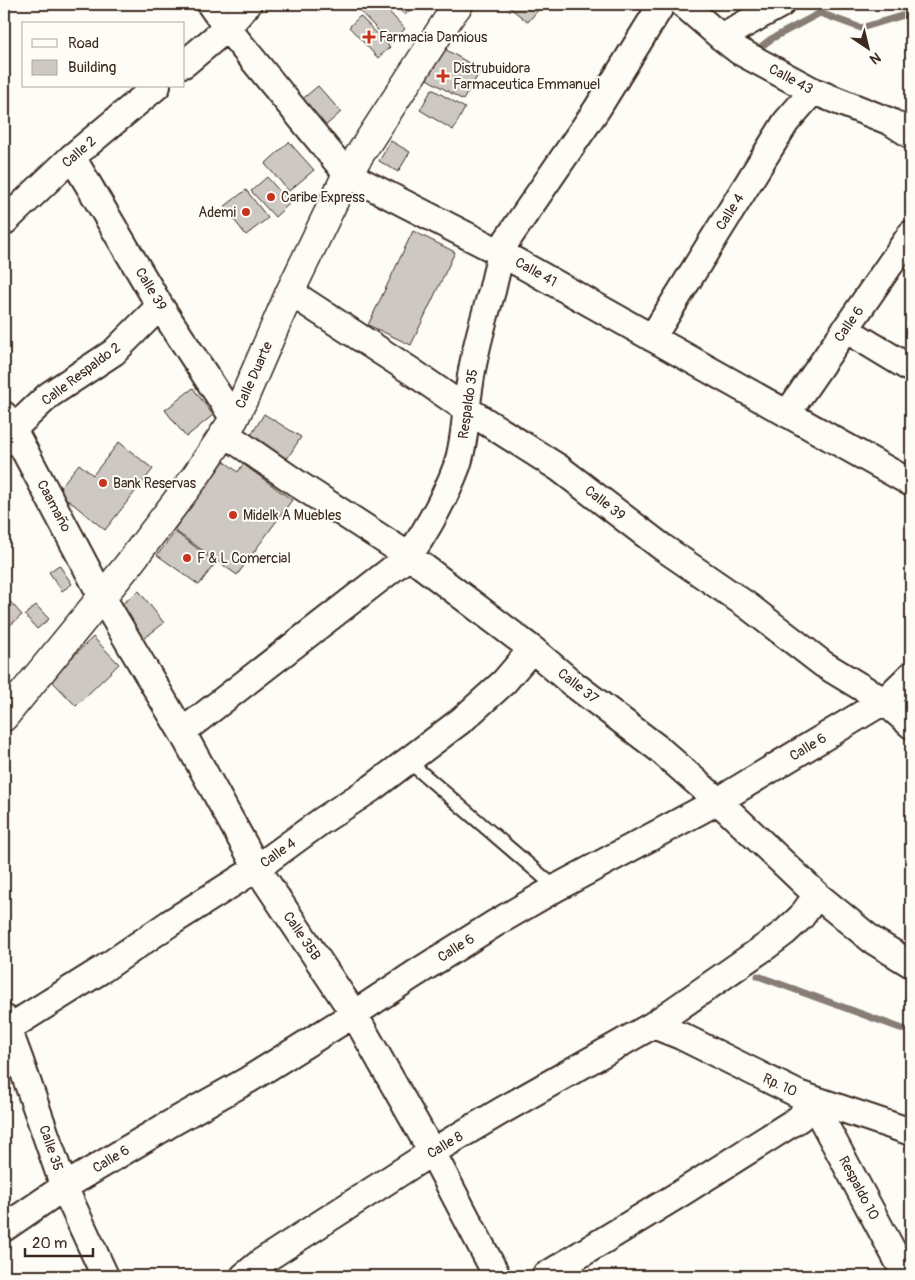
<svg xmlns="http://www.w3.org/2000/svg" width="915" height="1280" font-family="Pangolin,sans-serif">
  <rect width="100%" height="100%" fill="#fdfcf7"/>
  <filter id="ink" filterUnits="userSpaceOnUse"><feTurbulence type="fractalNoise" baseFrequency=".02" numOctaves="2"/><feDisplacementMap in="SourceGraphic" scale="10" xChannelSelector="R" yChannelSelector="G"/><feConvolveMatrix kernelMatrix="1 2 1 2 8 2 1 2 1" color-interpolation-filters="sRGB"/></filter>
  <g filter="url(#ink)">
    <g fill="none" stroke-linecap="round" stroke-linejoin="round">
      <path stroke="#887d74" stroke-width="7" d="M754,52L771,39L820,13L861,28L911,13
        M758,976L911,1032"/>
    </g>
    <path fill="#cdc8c2" stroke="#3b2a1e" d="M361,4H382L405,29L390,43L357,8Z
      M393,4H416L405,15Z
      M505,4H543L528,22Z
      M360,16L390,47L378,58L349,27Z
      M443,48L481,70L463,100L425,78Z
      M318,86L341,112L323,128L300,101Z
      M432,89L465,108L453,130L420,110Z
      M391,141L410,152L398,172L379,161Z
      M289,142L314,170L289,191L265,164Z
      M267,177L290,203L275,217L251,191Z
      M246,190L268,218L246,235L224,207Z
      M413,231L455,252L411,345L368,325Z
      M193,388L213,415L186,437L165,410Z
      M264,414L301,437L287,459L250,437Z
      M119,442L153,469L105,530L57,491L79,464L93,475Z
      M224,461L238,472L243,464L292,500L237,575L174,530Z
      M175,532L216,562L199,585L157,555Z
      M59,565L72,584L62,591L49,572Z
      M139,591L164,623L142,640L117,608Z
      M6,597L22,615L8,627L4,622V599Z
      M36,605L49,619L37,629L25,615Z
      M93,637L119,664L76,706L50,679Z
      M4,760L10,767L4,774Z"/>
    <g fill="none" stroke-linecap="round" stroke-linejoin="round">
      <defs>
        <path id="service" d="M408,761L556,888"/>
        <path id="minor" d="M210,4L227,28L347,174L501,253L911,483
          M683,4L721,37L739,51L813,91L891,122L911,135
          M721,37L781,4
          M184,64L227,28L248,4
          M72,157L160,306L234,419
          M4,222L72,157L157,86
          M290,292L411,371L466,409L559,468L662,547L748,606L823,664L884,701L911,725
          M845,329L911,369
          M652,338L786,122L813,91
          M787,414L911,234
          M4,415L13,429L102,597L182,732L257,868L354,1014L432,1152L497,1276
          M224,433L301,486L409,556L532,649L572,683L659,749L718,801L817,895L872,940L911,964
          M4,443L13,429L49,395L114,352L160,306
          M182,732L409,556C428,528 445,498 457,466C466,439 465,411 470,383C474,352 483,321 492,291C496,274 499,257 507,240L597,109L662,4
          M4,1018L20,1061L64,1187L105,1276
          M653,1025L681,1036L798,1094L911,1132
          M4,1031L103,969L170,923L257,868L320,822L372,788L463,719L504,682L532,649
          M811,1099L906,1276
          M4,1228L64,1187L168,1125L248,1080L354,1014L413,975L494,924L556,888L718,801L884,701L911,675
          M244,1276L261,1262L432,1152L503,1110L653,1025L765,947L785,932L801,917L817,895
          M545,1276L678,1195L800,1118L811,1099"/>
        <path id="tertiary" d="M4,717L128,565L195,477L234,419L244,398L290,292L347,174L450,16L459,4"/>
      </defs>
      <use href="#service" stroke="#3b2a1e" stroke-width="16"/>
      <use href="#minor" stroke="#3b2a1e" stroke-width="30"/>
      <use href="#tertiary" stroke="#3b2a1e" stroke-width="31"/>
      <use href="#service" stroke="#fdfcf7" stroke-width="12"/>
      <use href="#minor" stroke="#fdfcf7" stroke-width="26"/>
      <use href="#tertiary" stroke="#fdfcf7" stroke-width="28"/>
    </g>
  </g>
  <g fill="#c8321e" stroke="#fdfcf7" stroke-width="2">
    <path d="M366.5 29.5h5v5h5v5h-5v5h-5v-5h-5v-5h5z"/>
    <path d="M440.5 68.5h5v5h5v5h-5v5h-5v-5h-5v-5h5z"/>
    <circle cx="271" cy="197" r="5"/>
    <circle cx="246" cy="212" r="5"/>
    <circle cx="103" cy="483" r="5"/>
    <circle cx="233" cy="515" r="5"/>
    <circle cx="187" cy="558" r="5"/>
  </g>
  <g text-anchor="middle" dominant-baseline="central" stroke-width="4" stroke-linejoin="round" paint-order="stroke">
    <g font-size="14" fill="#3b2a1e" stroke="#fdfcf7" text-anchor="start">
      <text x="379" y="37">Farmacia Damious</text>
      <text x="453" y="68">Distrubuidora<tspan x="453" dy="16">Farmaceutica Emmanuel</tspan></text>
      <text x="281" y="197">Caribe Express</text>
      <text x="236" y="212" text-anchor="end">Ademi</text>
      <text x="113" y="483">Bank Reservas</text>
      <text x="243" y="515">Midelk A Muebles</text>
      <text x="197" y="558">F &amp; L Comercial</text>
    </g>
    <g font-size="14" fill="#3b2a1e" stroke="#fdfcf7">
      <text transform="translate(791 79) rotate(28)">Calle 43</text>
      <text transform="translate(79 152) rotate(-41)">Calle 2</text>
      <text transform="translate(730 212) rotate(-58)">Calle 4</text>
      <text transform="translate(536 272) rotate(29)">Calle 41</text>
      <text transform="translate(151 289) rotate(59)">Calle 39</text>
      <text transform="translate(849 324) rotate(-55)">Calle 6</text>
      <text transform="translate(81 374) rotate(-37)">Calle Respaldo 2</text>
      <text transform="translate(254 375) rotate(-66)">Calle Duarte</text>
      <text transform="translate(468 404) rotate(-82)">Respaldo 35</text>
      <text transform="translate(605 503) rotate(38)">Calle 39</text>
      <text transform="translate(54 506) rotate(62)">Caamaño</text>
      <text transform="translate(578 686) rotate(38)">Calle 37</text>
      <text transform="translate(808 747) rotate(-31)">Calle 6</text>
      <text transform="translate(278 853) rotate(-36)">Calle 4</text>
      <text transform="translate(302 936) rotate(56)">Calle 35B</text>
      <text transform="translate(456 948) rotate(-32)">Calle 6</text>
      <text transform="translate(780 1085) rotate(25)">Rp. 10</text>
      <text transform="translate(445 1145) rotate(-31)">Calle 8</text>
      <text transform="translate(51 1148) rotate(71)">Calle 35</text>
      <text transform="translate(111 1159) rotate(-31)">Calle 6</text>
      <text transform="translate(859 1188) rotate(62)">Respaldo 10</text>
    </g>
  </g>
  <rect width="915" height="1280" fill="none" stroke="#fdfcf7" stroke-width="20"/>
  <rect x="10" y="10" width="895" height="1260" fill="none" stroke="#3b2a1e" stroke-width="2" filter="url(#ink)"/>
  <rect x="22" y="22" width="162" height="65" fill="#fdfcf7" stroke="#afa8a0"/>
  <rect x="32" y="39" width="25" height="8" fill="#fdfcf7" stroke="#afa8a0"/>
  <text x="68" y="48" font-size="15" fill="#3b2a1e">Road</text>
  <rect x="32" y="60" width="25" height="15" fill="#cdc8c2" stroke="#afa8a0"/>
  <text x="68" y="72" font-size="15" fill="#3b2a1e">Building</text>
  <g transform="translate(868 48) rotate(145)" stroke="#fdfcf7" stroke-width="4" paint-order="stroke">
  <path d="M0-4L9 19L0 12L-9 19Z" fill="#3b2a1e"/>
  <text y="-8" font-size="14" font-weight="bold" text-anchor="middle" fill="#3b2a1e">N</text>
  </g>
  <path d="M25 1248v8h68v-8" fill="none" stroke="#3b2a1e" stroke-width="2.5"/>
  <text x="32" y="1248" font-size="15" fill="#3b2a1e" stroke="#fdfcf7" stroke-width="4" paint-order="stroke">20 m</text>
</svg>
